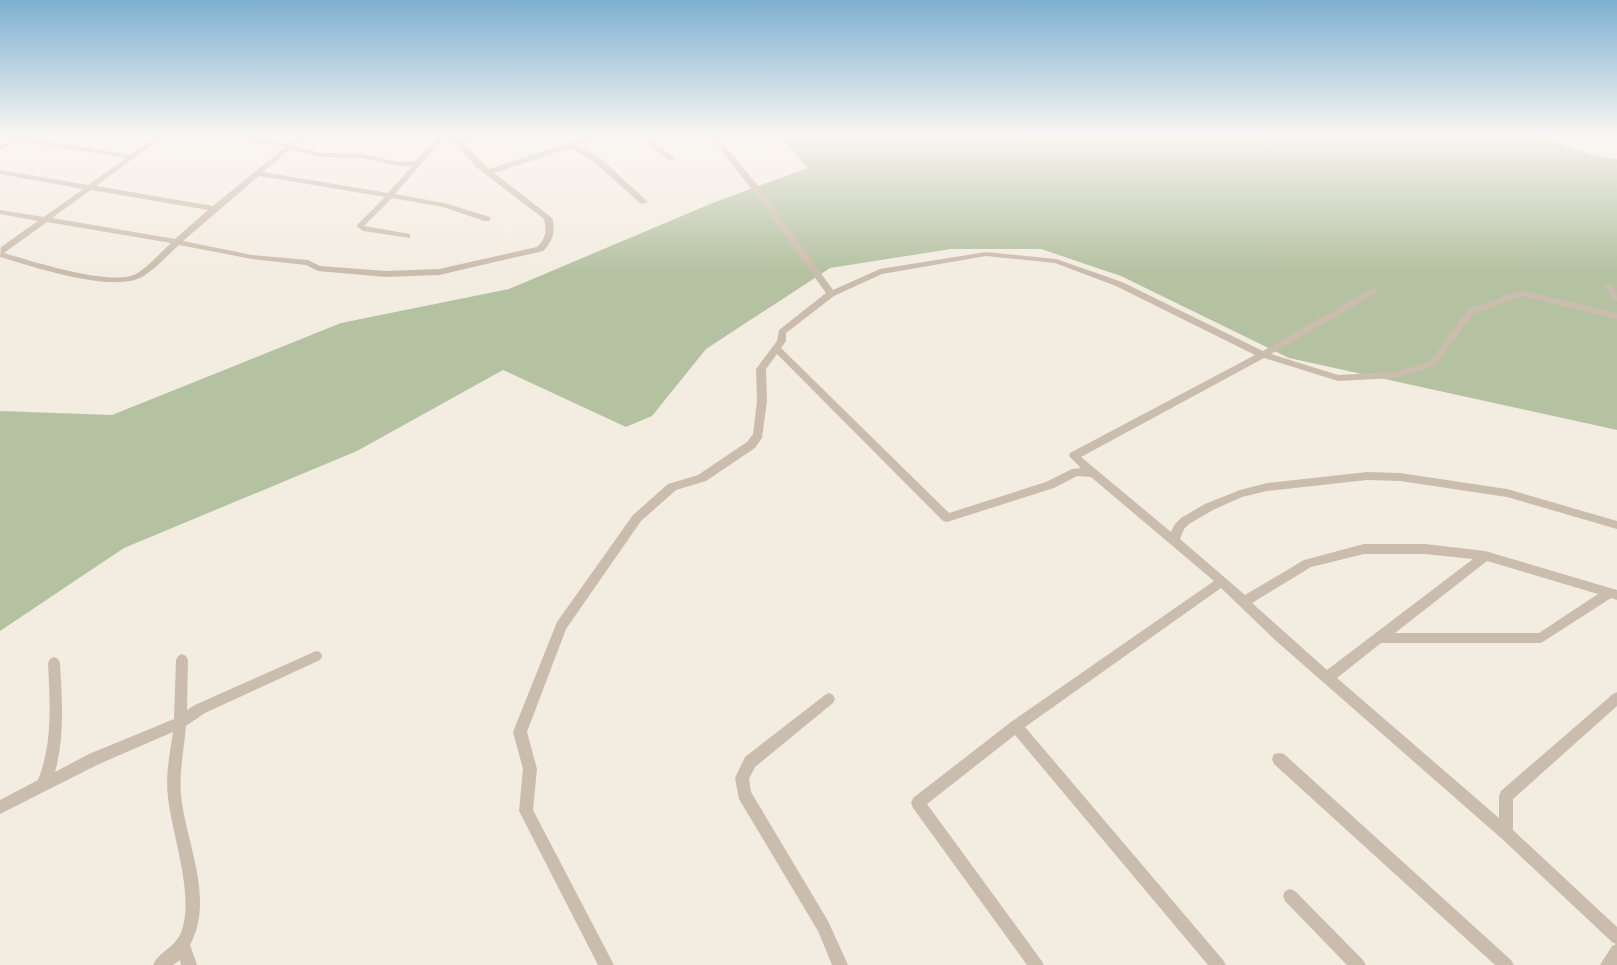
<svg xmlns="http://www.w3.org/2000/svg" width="1617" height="965" font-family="'IBM Plex Sans',sans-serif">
  <rect width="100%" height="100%" fill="#f3ece1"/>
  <path fill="#b5c2a2" d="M780,136H1543C1566,148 1591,155 1617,159V430L1289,358L1121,276L1041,249H951L830,268L706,349L652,416L626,427L503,370L357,451L124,548L0,631V411L112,415L341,323L509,289L715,202L808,168Z"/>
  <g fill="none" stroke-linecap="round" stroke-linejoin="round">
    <path fill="#cbbdad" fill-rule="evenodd" d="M0,136H18L130,155L156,136H164L96,186L213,206L285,147L226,138L223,136H241L289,144L299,136H306L295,146L319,153L361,154L399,162L416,161L438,136C447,136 450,138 458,140C464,141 480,136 488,136L464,144L489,169L567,143L594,136H604L577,146L598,156L648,202L641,204L592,160L570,148L494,173L552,218C556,231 553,241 543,251L439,275L386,277L318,271L306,265L252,259L179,245C170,253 150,274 140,278C108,292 34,267 0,257L1,247L38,221L0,214V210L44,217L83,189L0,174V170L88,185L126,158L17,141L0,150V145L9,140L0,138ZM444,138L456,145L476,167L544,219C547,230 546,239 537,247L439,269L386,271L320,266L308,260L252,255L183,241L259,176L385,197L356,226L363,231L410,238V234L364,226L392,198L443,207L484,221H490V217L444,203L395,194ZM291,149L319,157L361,158L399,166H412L388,193L263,172ZM91,190L208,210L175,239L52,218ZM47,222L171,243C162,251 146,269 136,274C112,287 31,261 4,253Z
      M638,136H646L676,159L669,161Z
      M710,136H717L759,187L833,290L880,269L986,252L1056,259L1122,282L1263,351L1371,289H1377V293L1271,354L1338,375L1395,372L1429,362L1467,310L1520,290L1617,313V319L1521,296L1473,314L1435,366L1395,378L1338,381L1264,358L1081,457L1171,532L1175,524L1181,518L1205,504L1240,490L1267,483L1367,472L1400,473L1507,489L1617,521V529L1507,497L1400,481L1367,480L1267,491L1242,497L1213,510L1189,524L1184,529L1180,539L1245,595L1304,560L1364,544H1425L1485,551L1617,590V600L1611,598L1541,643H1381L1337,678L1499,818V796L1501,791L1613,694L1617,692V706L1513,799V830L1617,927V965H1600L1612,946L1616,944L1612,942L1501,838L1275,640L1221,588L1025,727L1223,960L1226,965H1208L1015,735L927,804L1041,960L1044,965H1027L913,808L911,803L913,798L1011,722L1214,581L1091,477L1077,476L1054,488L947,522L943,521L777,354L766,369L767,401L762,438L755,448L706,481L676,490L641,521L566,629L527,732L537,769L533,810L614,965H598L519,811L523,769L513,732L557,622L633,515L668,484L698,475L747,442L753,434L757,401L756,369L777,341L779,330L826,293L753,191ZM986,256L1055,263L1116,286L1255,355L1070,453L1069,456L1081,468L1072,469L1046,482L949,513L781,348L786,341V333L834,296L882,274ZM1364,554H1425L1473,559L1327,670L1252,603L1311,567ZM1487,561L1598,594L1539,633H1395Z
      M1608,284C1616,286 1617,294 1617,301L1614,300L1604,287Z
      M316,651L320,652L322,656L320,660L205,713L186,726C184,749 179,773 181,795C186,844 215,898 190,945L197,965H181L180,960L173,965H153C159,951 176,948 182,930C194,892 172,836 168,797C165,776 170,753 173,732L99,764L0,814V800L38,780C53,742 50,703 48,663L50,659L54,657L58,659L60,663C62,700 65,736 55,772L89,754L174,719L176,660L178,656L182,654L186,656L188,660L187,710L195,705Z
      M829,693L833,695L835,699L833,703L755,767L749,779L751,792L828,921L848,965H832L818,931L739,799L735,778L745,757L825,695Z
      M1279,753L1284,754L1511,960L1514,965H1495L1274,764L1272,759L1274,754Z
      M1290,889L1295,891L1363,960L1366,965H1347L1285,901L1283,896L1285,891Z"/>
  </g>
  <linearGradient id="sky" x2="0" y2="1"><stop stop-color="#7fb0d1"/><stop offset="0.5" stop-color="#faf6f2"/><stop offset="1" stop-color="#faf6f2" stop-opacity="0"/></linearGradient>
  <rect width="1617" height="271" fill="url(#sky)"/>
</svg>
